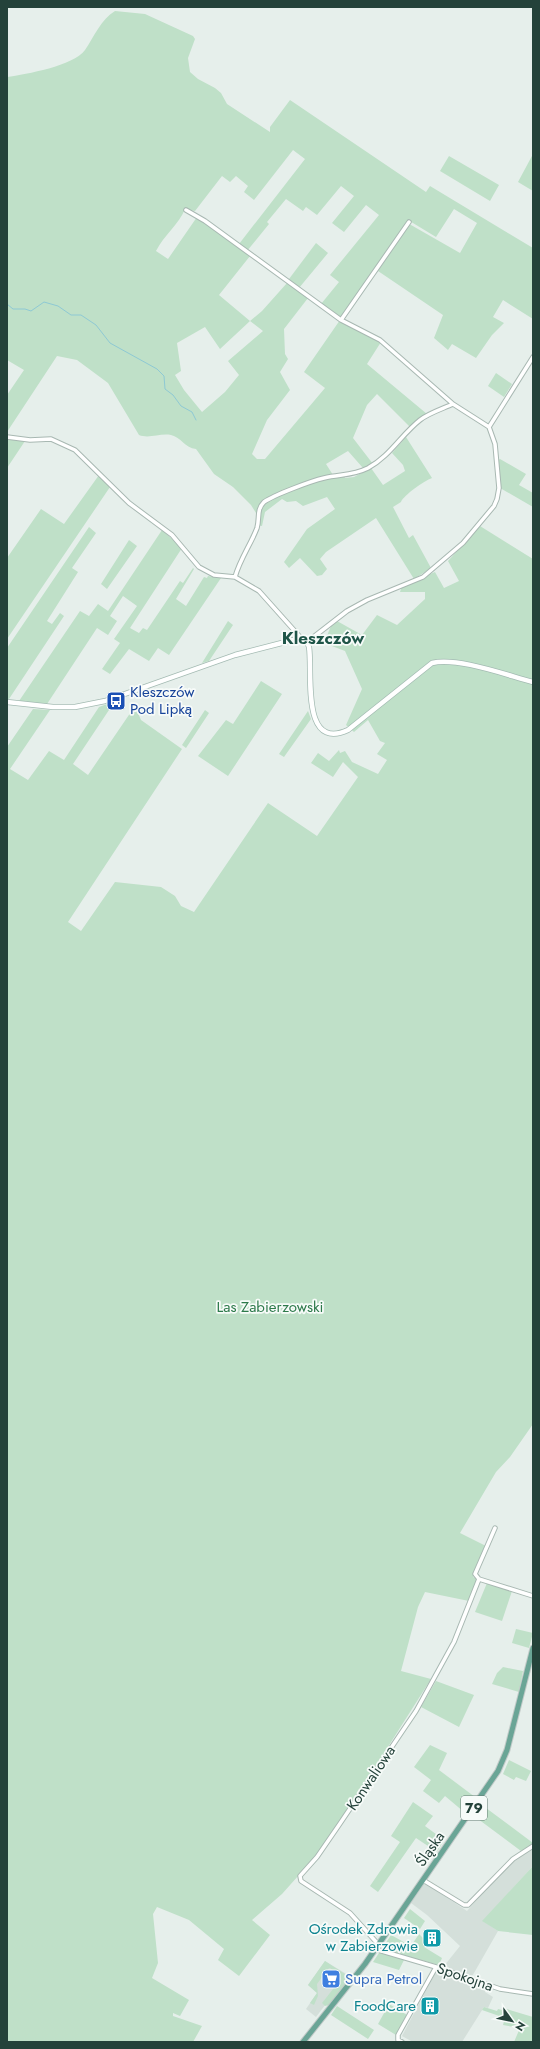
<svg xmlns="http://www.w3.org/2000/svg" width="540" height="2049" font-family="Jost,sans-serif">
  <rect width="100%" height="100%" fill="#e6efeb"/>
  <path fill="#d4dfda" d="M533,1848V1866L483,1921L498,1931L470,1980L487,1987L485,1992L493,1997L488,2008L484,2007L462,2042H413L402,2036L440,1964L444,1966L460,1946L427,1915L411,1903L425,1883L467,1911L503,1870L525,1852Z
    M325,1961L348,1975L316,2017L306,2009L317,1993L308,1985Z"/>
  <path fill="#bfe0c8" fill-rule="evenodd" d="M115,11L145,14L193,36L195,39L188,58L190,72L198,79L215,88L221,93L227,104L270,132V127L290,100L426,192L430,186L533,248V319L503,300L493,317L504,323L492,335L476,358L452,344L448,350L434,338L443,315L378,271L409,225H411L460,253L477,223L454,209L436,237L408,220L341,317L321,304L339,282L330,275L379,215L366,205L344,232L332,223L354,196L341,186L317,215L306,207L303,211L286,199L267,222L269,224L247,251L239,244L305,159L293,150L254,200L244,192L248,186L236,176L230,182L222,176L195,211L185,209C179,224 164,235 156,251L168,259L197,217L250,256L219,295L250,321L262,311L287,283L308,298L284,329L285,354L288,359L280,372L290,390L267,420L252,454L257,459H265L325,388L304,372L340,320L381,342L367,364L427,414L410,427L377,394L367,405L353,438L373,464L363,468L348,451L326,464L333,475H344L345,478L354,477L371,468L383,485L405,471L403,465L392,453L406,437L432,478C424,481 404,495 401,502L393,507L409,538L413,535L431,568L414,579L376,518L326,552L320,559L327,569L322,575L317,576L300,558L289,568L284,562L307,529L335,509L327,497L303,506L296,501L287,502L282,499L265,512L262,526L256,525V513L251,505L233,487L214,474L196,449C185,448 181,437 171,435C160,433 149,439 139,435L108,383L77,360L57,356L7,432V395L24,370L7,360V77C27,74 73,66 85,50C94,37 101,19 115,11ZM250,321L263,331L228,361L239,375L225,392L202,412L184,390L175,375L181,371L177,343L205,327L220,349Z
    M533,154V191L518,182Z
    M449,156L499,185L490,201L440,171Z
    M316,243L328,253L299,288L289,279Z
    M496,373L512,384L504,397L488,386Z
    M7,438L25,441L7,468Z
    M500,459L526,474L519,485L533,493V507L500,488L497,461Z
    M99,475L110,487L7,639V558L41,509L64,524Z
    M480,526L533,559V1424L510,1457L496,1472L460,1533L486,1546L473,1577L479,1580L469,1601L425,1592L418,1607L401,1671L431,1679L334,1832L315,1857L282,1894L252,1920L270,1935L239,1976L218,1960L224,1949L189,1920L157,1907L153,1914L158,1963L152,1978L189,2000L180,2016L173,2013V2016L202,2026L193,2042H7V747L33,709L50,710L10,769L28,780L49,751L64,760L99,707L115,701L73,764L88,775L135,706L141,720L182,749L68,922L81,931L115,882L161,887L175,896L181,906L194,912L268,803L317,836L358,777L343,762L333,777L311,763L318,753L329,761L339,750L340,753L345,751L352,762L378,774L387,760L377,754L385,743L380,741L368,720L354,732L346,725L362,689L345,651L324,643L331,626L337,621L362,635L377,615L397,625L425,599V592H400L402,586L435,572L444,588L459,581L448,561Z
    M89,527L96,533L72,568L78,572L47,621L52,624L60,613L64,616L9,699H7V648Z
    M162,530L182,548L130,628L139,633L143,628L147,630L180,581L183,583L193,568L194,569L176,599L186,606L204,577L207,578L208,576L221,578L169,655L158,648L149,661L129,649L110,674L102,669L120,643L114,639L137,606L123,596L110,616L117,621L108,635L97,628L47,704L19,701L80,611L89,616L98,604L108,611Z
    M129,540L137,546L107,589L101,584Z
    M228,621L233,625L209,661L202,663Z
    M261,681L282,694L228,776L198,756L226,720L233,724Z
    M205,710L209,713L186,748L182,745Z
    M308,711L311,719L284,757L279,754Z
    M487,1583L512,1591L502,1621L475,1612Z
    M516,1629L533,1633L529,1648L512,1643Z
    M503,1667L523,1671L519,1692L492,1684L497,1673Z
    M436,1681L474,1695L459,1727L421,1707Z
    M430,1745L447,1753L439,1770L475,1797L464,1812L445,1796L439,1803L423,1791L431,1780L414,1767Z
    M509,1760L531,1771L526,1781L516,1777L514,1780L503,1774Z
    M413,1802L433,1816L425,1826L444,1840L437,1852L416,1838L378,1892L370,1886L400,1842L391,1836Z
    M482,1805L533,1843V1844L521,1851L474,1816Z
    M533,1866V1935L498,1931L482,1921Z
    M410,1909L425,1921L420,1929L404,1918Z
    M419,1934L427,1942L424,1947L442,1958L439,1965L406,1956L399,1970L373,1962L391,1935L411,1946Z
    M325,1961L351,1978L329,2005L325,2006L322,2003L341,1979L339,1975L330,1968L328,1969L317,1984L318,1996L314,2005L310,2003L317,1993L308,1985Z
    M389,2004L407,2015L396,2035L378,2024Z
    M337,2006L374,2030L368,2039L331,2015Z
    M484,2007L497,2011L498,2009L502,2010L503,2008L533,2017V2042H514L520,2028L503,2025L505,2018L482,2010Z"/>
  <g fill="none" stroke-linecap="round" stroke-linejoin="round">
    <path stroke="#8ec9d4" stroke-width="1" d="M7,304L13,309H25L31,311L44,302L58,306L71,315H81L96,325L110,343L157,369L164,376L165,389L173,395L181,406L192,412L196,420"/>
    <defs>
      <path id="street" d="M186,210L205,221L341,320L380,340L453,404L489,427L495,444L499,488L497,499L494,506L463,543L423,577L367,600L347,611L307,642
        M341,320L409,222
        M489,427L533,357
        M7,437L30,440L51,439L75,450L129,503L172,535L199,567L214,575L235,577L259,591L301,638
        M235,577C240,559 251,544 257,528C260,518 256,510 264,502C274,495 311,481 324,478C340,474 352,476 368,468C390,456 401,435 420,420C429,413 442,409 453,404
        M479,1579L533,1596
        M423,1880L464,1905H468L513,1859L533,1846
        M378,1944L350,1913L301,1881L300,1876L317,1857L339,1825L416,1711L454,1642L479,1579L475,1574L495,1528
        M375,1949L436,1967L500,1989L533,1994
        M402,2042L398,2040V2035L436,1967"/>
      <path id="secondary" d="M7,702L53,707H75L105,701L235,655L301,638L307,642L309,647C313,671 300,752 348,730L432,663C458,657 506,675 533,682"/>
      <path id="primary" d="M303,2042L365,1964L498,1771L507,1750L533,1648"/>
    </defs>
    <use href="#street" stroke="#a8b8b2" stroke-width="5.5"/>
    <use href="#secondary" stroke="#a4bbb3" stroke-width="6"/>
    <use href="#primary" stroke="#c2cac8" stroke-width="7"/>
    <use href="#street" stroke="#fff" stroke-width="3.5"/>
    <use href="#secondary" stroke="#fff" stroke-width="4.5"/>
    <use href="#primary" stroke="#6aa596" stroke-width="5"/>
  </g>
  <defs>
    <symbol id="bus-square" viewBox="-11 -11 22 22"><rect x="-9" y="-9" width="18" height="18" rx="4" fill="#1a4fb4" stroke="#f7fbf9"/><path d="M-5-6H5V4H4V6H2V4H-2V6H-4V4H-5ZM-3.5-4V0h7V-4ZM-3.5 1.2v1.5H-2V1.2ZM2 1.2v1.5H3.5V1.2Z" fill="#fff"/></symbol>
    <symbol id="building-square" viewBox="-11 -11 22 22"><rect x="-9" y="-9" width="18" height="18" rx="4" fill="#0f9aa8" stroke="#f7fbf9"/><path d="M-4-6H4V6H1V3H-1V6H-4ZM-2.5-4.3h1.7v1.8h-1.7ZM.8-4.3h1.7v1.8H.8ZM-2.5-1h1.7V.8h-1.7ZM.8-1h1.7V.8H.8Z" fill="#fff"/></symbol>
    <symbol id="supermarket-square" viewBox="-11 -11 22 22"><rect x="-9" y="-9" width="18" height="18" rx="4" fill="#3f7fe0" stroke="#f7fbf9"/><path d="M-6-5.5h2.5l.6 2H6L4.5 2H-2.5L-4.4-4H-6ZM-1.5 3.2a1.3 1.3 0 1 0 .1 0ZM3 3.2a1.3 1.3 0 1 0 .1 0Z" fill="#fff"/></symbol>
  </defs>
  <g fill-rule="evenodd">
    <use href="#bus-square" x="105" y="690" width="22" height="22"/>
    <use href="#building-square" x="421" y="1927" width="22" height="22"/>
    <use href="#supermarket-square" x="320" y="1968" width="22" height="22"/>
    <use href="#building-square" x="419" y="1995" width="22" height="22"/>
  </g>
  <g text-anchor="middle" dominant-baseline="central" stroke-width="3.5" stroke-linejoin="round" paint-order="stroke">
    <rect fill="#f7fbf9" stroke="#637a73" stroke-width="1" x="461" y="1796" width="26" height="24" rx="3"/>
    <g font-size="14" font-weight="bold" fill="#24423a">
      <text x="474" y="1808">79</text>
    </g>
    <g font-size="15" fill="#164399" stroke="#f7fbf9" text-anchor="start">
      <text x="130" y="692">Kleszczów<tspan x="130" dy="17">Pod Lipką</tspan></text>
    </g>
    <g font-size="15" fill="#2d7a4b" stroke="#f7fbf9">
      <text x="270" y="1307">Las Zabierzowski</text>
    </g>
    <g font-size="15" fill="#24423a" stroke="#f7fbf9">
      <text transform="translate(371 1778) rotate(-56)">Konwaliowa</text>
      <text transform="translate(430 1849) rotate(-55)">Śląska</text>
      <text transform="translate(465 1977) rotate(19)">Spokojna</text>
    </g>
    <g font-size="15" fill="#0d838f" stroke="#f7fbf9" text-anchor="end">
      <text x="418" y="1929">Ośrodek Zdrowia<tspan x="418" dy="17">w Zabierzowie</tspan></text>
      <text x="416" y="2006">FoodCare</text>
    </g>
    <g font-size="15" fill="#366cbe" stroke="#f7fbf9" text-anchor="start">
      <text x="345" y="1979">Supra Petrol</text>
    </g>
    <g font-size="17" font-weight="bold" fill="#1f5548" stroke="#f7fbf9">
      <text x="323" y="638">Kleszczów</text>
    </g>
  </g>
  <rect width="540" height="2049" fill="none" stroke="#24423a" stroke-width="16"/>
  <g transform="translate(512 2021) rotate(123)" stroke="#f7fbf9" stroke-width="3" paint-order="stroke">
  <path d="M0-3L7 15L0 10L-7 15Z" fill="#24423a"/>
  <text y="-6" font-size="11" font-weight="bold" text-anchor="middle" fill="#24423a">N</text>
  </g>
</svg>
